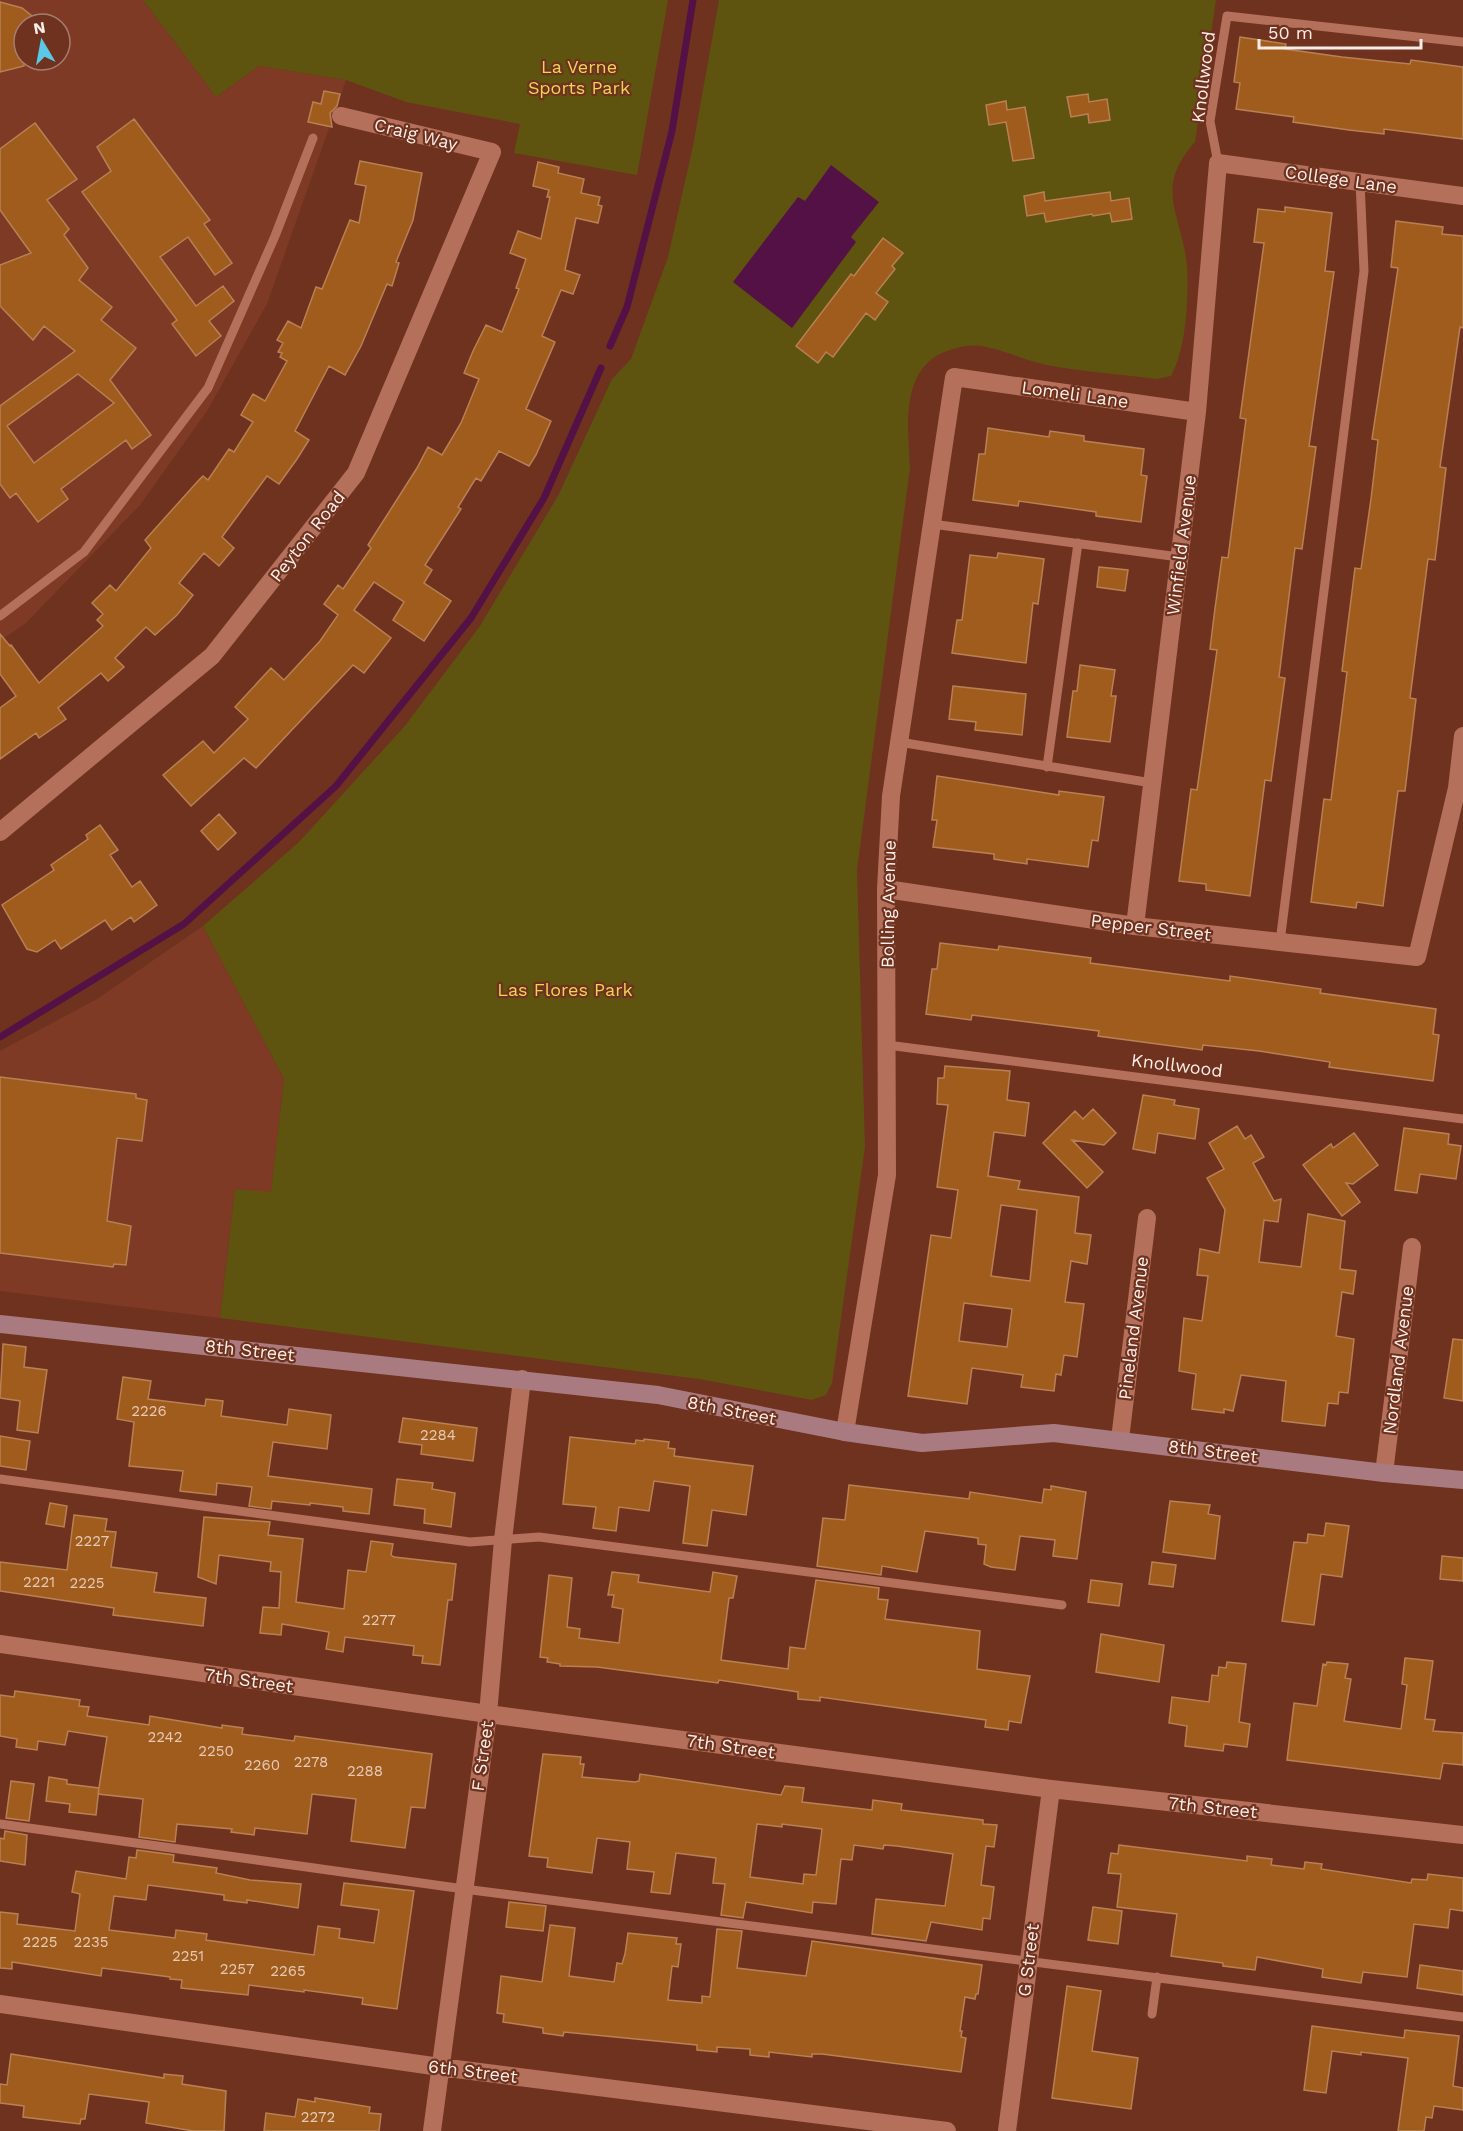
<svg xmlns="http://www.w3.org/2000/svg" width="1463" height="2131" font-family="'Work Sans',sans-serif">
  <rect width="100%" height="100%" fill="#6f321e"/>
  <path fill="#7e3a24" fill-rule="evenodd" d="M0,0H143L216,97L259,66L346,80L267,304L207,411L140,505L26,623L0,641ZM24,24H60V60H24Z
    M203,926L284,1079L271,1193L235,1189L220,1318L0,1291V1051L97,999Z"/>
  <path fill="#5f5310" d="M143,0H668L637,175L514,153L520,124L406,102L346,80L259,66L216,97Z
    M719,0H1216L1195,142C1152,190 1183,215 1187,267C1189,299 1186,349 1171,376L1156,379C1120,374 1083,372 1047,365C1026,361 1007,351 986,347C973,344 962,346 950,350C899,366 908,426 910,468L857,870L865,1147L832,1383L826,1395L812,1400L699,1379L220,1318L235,1189L271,1192L284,1079L203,926L299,842L404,727L480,626L558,496L612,379L631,359L668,257L693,146Z"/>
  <path fill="#541145" d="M831,165L879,202L851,237L856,242L792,328L733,282L798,197L805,201Z"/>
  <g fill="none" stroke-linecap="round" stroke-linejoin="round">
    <path stroke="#541145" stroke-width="7" d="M610,346L627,307L672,131L693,0
      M0,1037L184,924L336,786L471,618L544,498L601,368"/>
  </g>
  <path fill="#a05c1d" stroke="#b88054" stroke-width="1.5" fill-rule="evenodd" d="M0,2L22,8L42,24H24V66L0,72Z
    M1240,37L1286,44L1285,49L1342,57L1410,64L1411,60L1463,67V139L1384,129V134L1349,130L1293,122L1294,117L1236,109L1240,83L1234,82Z
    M324,91L340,94L337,106L330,113L332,127L308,122L313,102L321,104Z
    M1088,94L1089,102L1107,99L1110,120L1089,123L1088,114L1071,117L1067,97Z
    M1006,101L1007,110L1025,107L1034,158L1013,161L1006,122L989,125L986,105Z
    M134,119L210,220L204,224L232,263L215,275L188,237L160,257L196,306L223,286L234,301L209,321L221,336L196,356L172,324L177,320L82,192L111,171L97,147Z
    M35,123L77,179L47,200L69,229L64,235L88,268L79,280L112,307L101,320L136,348L110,380L151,435L132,449L126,440L61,489L68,499L38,522L16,493L10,498L0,484V406L75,351L44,326L33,340L0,306V265L31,253L0,210V149ZM78,374L114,403L34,463L7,426Z
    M360,161L422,173L413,220L396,262L399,263L392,286L387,284L361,346L345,375L329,366L295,431L309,440L297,459L279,484L267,476L222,537L234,548L219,566L204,553L179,583L193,595L177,615L155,635L146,627L115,658L124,667L108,681L101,673L58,708L66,719L39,738L36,733L0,759V708L16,696L0,674V634L10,646L11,645L39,683L103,626L97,620L103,614L92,603L110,585L116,591L151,548L145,540L198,481L203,476L208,480L229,449L234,452L253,422L241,415L253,394L265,401L287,361L280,357L282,353L278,352L283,343L277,340L288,321L301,328L316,287L322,289L350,220L359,223L366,186L355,184Z
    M538,162L559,167L558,173L584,179L581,193L600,197L598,205L602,206L598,223L576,218L565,270L580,275L573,294L561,290L542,336L555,342L526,409L551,421L536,455L529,466L499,451L481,481L476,478L458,507L461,509L425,565L432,570L424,583L451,601L424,641L393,620L404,602L374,582L354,610L391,638L364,673L353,665L256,768L244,758L191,806L163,775L203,741L214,753L248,719L235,707L271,668L284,680L320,641L338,615L324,604L338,585L343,589L371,548L368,545L417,468L428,447L442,455L461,423L479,379L464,373L473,351L486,325L502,332L519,289L516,288L526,259L510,253L518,231L541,239L550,197H547L549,190L533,186Z
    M1044,192L1045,201L1110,192L1111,201L1129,198L1132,219L1112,222L1110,213L1093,216L1092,214L1046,222L1044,213L1027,216L1024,196Z
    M1285,207L1332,213L1325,271L1334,272L1309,446L1316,447L1302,549L1295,548L1279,677L1285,678L1271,781L1265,780L1250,896L1206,890V884L1179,881L1191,789L1197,790L1217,650L1210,649L1214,616L1222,557L1228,558L1246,419L1240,418L1264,243L1254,242L1258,209L1285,212Z
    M1396,221L1443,227L1442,234L1463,236V328L1460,327L1440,467L1446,468L1435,560L1428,559L1410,698L1416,699L1405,791H1398L1383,906L1357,902L1356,908L1311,902L1324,799L1331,800L1347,672L1342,671L1355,568L1361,569L1371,499L1378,440L1372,439L1398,268L1391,267Z
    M883,238L903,253L892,266L895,269L876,293L888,302L875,320L866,313L833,357L826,352L818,363L796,346L851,274L854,276Z
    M988,428L1049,437L1050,431L1084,436V441L1144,449L1141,475L1147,476L1141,522L1096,516V512L1019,501L1018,506L973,500L979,454H985Z
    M998,553L1044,559L1038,604L1033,603L1026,663L952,653L957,620H962L970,555L997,558Z
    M1099,567L1128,570L1125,591L1097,587Z
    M1080,665L1115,670L1111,696H1116L1110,742L1067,737L1073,691H1077Z
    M953,686L1026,694L1022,735L975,730L976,722L949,719Z
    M937,776L1059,795V791L1104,797L1098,841L1092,840L1088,867L1027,859V864L994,859V854L933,847L937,820H932Z
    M219,814L236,833L218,850L201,831Z
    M100,825L118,850L110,855L132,887L140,881L157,905L134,922L131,917L112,930L105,920L61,949L55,940L37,952L27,949L2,905L54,870L51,865L88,839L86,835Z
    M940,943L998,950L999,946L1091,958L1090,963L1230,981V976L1321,989L1320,993L1436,1009L1433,1034L1439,1035L1433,1081L1329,1067L1330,1062L1259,1051L1203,1045L1202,1050L1098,1036L1099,1031L972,1015L971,1020L926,1014L932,969H937Z
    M945,1066L1010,1071L1007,1100L1029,1103L1025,1136L994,1132L988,1176L1020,1181L1018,1189L1079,1197L1075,1233L1091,1235L1087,1264L1071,1261L1065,1302L1084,1304L1077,1357L1064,1355L1061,1375L1056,1374L1054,1391L1021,1387L1023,1375L972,1368L967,1404L908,1396L931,1235L951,1238L958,1190L937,1187L948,1105L937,1104L938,1078H944ZM1001,1205L1037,1210L1030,1281L991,1276ZM964,1303L1012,1309L1007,1347L959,1341Z
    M0,1077L136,1094V1098L147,1100L142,1141L117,1138L107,1221L131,1226L126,1265L114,1264L113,1267L0,1253Z
    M1143,1095L1175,1100L1174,1105L1199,1109L1195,1139L1158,1133L1155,1153L1133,1149Z
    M1093,1109L1116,1133L1104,1145L1072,1140L1103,1172L1087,1188L1043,1143L1075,1111L1083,1119Z
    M1237,1126L1245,1139L1251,1135L1264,1157L1253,1163L1274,1201L1281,1199L1278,1222L1264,1220L1259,1262L1301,1267L1308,1214L1345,1221L1340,1269L1356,1271L1353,1294L1342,1292L1336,1336L1354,1339L1348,1393L1339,1392L1338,1404L1328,1403L1325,1426L1282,1421L1286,1381L1241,1375L1233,1411L1224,1409V1413L1192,1409L1196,1374L1179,1371L1184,1318L1202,1321L1208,1276L1197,1275L1200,1249L1219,1253L1225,1210L1207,1178L1224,1169L1209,1143Z
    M1404,1128L1449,1134L1448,1144L1461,1146L1456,1179L1420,1174L1417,1193L1395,1190Z
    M1354,1133L1378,1165L1353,1184L1346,1183L1360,1202L1342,1216L1303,1165L1331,1144L1333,1148Z
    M1453,1339L1463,1340V1401L1444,1398Z
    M3,1344L26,1347L24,1367L47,1370L38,1433L17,1430L20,1401L0,1398Z
    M123,1377L151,1381L148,1399L205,1406L206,1399L223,1401L221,1416L287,1425L289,1409L331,1415L327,1449L273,1442L268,1476L372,1489L369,1514L343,1511V1507L310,1503V1505L272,1501L271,1509L249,1506L252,1487L217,1483L216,1495L180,1491L183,1471L129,1466L134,1422L117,1419Z
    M403,1418L477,1428L473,1461L421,1454L422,1445L399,1442Z
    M0,1436L30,1441L26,1470L0,1466Z
    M570,1437L635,1444L636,1440L644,1441V1439L669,1442L668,1448L675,1449L674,1456L753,1466L746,1515L712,1510L707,1546L683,1543L690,1486L654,1481L649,1511L619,1507L616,1531L593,1528L596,1507L563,1504Z
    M397,1479L433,1483L432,1489L455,1493L451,1527L424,1523L425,1509L394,1505Z
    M849,1485L969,1499L970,1492L1042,1503L1044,1489L1051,1490V1486L1086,1492L1077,1559L1053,1556L1055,1540L1020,1536L1015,1570L991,1567L984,1564L986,1545L978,1544V1538L925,1531L917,1572L882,1566L881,1575L817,1566L823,1518L845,1520Z
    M1170,1501L1210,1505L1208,1514L1220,1516L1215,1559L1163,1552Z
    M50,1503L67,1506L64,1527L46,1524Z
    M74,1515L107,1519L105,1531L116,1532L111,1567L157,1573L154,1592L206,1598L203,1626L113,1615L114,1608L0,1591V1562L67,1570Z
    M204,1517L270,1522L268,1535L303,1539L296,1602L344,1609L348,1570L366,1572L371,1541L393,1544L391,1555L394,1557L456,1564L452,1600H448L440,1665L422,1663L423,1656L413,1655L414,1646L345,1637L343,1652L326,1649L329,1632L282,1624L281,1635L260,1633L263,1607L279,1608L281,1572L270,1571L271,1562L219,1555L216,1584L198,1577Z
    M1326,1523L1349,1526L1342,1577L1321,1574L1314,1625L1282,1621L1294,1542L1307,1543L1308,1534L1324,1536Z
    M1442,1556L1463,1558V1581L1440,1579Z
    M1152,1562L1176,1565L1173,1587L1149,1584Z
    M612,1572L639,1575L638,1582L710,1592L713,1572L737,1576L733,1598H729L721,1660L788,1669L790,1647L805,1649L816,1580L879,1588L878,1599L888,1600L885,1619L980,1631L977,1669L1030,1676L1021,1723L1009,1721L1008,1730L985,1727L986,1720L820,1697V1701L798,1699V1692L719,1680L718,1683L597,1667L560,1666V1664L547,1662L548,1658L540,1657L549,1575L572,1578L567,1627L580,1629L579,1638L619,1643L623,1609L612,1607L614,1595H608Z
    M1091,1580L1122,1584L1119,1606L1088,1602Z
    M1101,1634L1164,1645L1159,1682L1096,1672Z
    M1405,1658L1433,1661L1425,1719L1435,1720L1433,1731L1463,1733V1765L1443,1763L1440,1779L1287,1760L1294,1703L1317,1706L1323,1664L1326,1665L1327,1662L1348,1664L1345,1678L1351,1679L1344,1721L1401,1729L1407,1685L1402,1684Z
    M1227,1662L1246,1664L1239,1722L1250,1724L1247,1747L1224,1744L1223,1751L1185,1746L1187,1726L1169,1723L1172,1697L1209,1702L1212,1675L1218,1676L1219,1667L1226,1668Z
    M15,1691L80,1700L79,1706L89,1707L87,1716L149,1725L150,1716L222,1728V1725L243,1728L242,1734L294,1741L295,1736L432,1754L425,1808L411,1807L405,1848L351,1841L356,1799L312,1794L307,1834L255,1828L254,1835L231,1832L232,1829L177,1824L175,1842L139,1837L143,1799L98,1794L107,1737L68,1731L65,1745L38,1741L37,1750L16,1747L17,1739L0,1736V1695L14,1697Z
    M543,1754L581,1757L580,1764H584L582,1777L635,1782L639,1781L640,1774L781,1795L785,1786L804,1788L802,1802L872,1810L873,1800L902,1804L901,1810L983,1820V1824L997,1825L994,1847L986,1846L981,1885L994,1887L990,1919L983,1918L982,1930L931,1922L926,1941L872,1934L876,1899L945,1906L953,1854L897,1846L884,1845L883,1849L854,1845L852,1860L841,1859L836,1904L813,1902L812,1913L746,1902L743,1918L721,1915L725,1884L713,1883L716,1858L676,1853L670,1894L651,1892L654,1872L627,1869L630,1842L597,1838L592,1873L547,1867L548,1858L529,1856ZM757,1824L782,1827V1824L822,1829L816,1875L804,1874L803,1884L750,1877Z
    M49,1777L67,1780V1784L99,1788L96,1815L69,1812L70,1804L46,1801Z
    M11,1781L34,1784L29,1821L6,1818Z
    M5,1831L27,1835L25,1865L0,1861V1838L4,1839Z
    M1119,1845L1247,1861V1856L1272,1859L1271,1865L1304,1869L1305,1862L1322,1864L1321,1869L1411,1883L1412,1879L1427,1880L1428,1874L1463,1878V1911L1450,1909L1448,1928L1414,1924L1407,1977L1363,1972L1361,1983L1322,1977L1323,1969L1257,1957L1255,1970L1223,1966V1963L1171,1956L1177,1914L1117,1907L1121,1874L1108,1873L1111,1853L1118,1854Z
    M137,1850L174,1855L173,1862L217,1868L216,1873L250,1880L301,1884L298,1908L247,1900V1903L224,1900V1895L148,1885L146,1900L114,1896L109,1930L175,1938L176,1930L207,1934L206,1940L314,1955L318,1926L340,1929L339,1938L374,1943L379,1910L341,1905L344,1883L414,1891L397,2009L362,2004L363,1998L304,1990V1992L249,1985L248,1995L181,1988L182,1980L170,1979V1977L102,1968L101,1976L12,1962V1969L0,1968V1912L18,1914L17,1924L75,1931L80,1894L72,1892L76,1871L126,1879L129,1857L136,1858Z
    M509,1902L546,1906L543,1931L506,1927Z
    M1093,1907L1122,1911L1118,1944L1088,1940Z
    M550,1925L575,1928L569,1976L614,1982L617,1963L622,1964L625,1954L628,1933L677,1938L676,1944H681L678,1967L672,1966L668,2000L702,2003V1996L710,1997L717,1929L742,1931L737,1968L806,1976L812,1941L982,1965L978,1994H976L975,1999L965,1997L960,2031H962L961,2037L966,2038L961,2072L822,2054H812V2057L769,2052V2057L750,2055V2049L717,2047V2052L697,2050V2045L564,2032L563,2036L543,2033V2028L503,2022L504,2014L497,2013L501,1976L542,1982Z
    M1420,1965L1463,1971V1995L1417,1988Z
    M1067,1986L1101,1991L1092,2051L1138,2058L1131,2109L1052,2098Z
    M1312,2026L1404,2038L1405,2030L1459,2036L1453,2086L1463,2088V2110L1434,2106L1432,2118L1426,2117L1424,2131H1398L1408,2058L1361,2052V2055L1332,2051L1326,2093L1304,2090Z
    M11,2054L164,2078V2074L183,2076L182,2084L226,2091L224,2131H193L146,2123L149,2102L89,2094L85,2119H81L80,2124L23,2117L24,2106L0,2103V2084L7,2085Z
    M315,2098L370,2107L369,2113L381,2114L379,2131H264L266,2113L295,2117L298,2099L315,2102Z"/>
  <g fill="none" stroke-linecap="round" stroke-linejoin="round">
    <path stroke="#b4705b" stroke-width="9" d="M1218,163L1210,121L1227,16L1463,42
      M932,524L1179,557
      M0,616L84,552L208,388L275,236L313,138
      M899,742L1152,783
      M1047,767L1078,543
      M1280,942L1364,271L1360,182
      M887,1045L1463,1119
      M0,1479L470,1542L539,1537L1062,1605
      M0,1824L464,1889L1463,2017
      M1152,2014L1157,1977"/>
    <path stroke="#b4705b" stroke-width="18" d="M0,832L212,656L356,473L492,152L341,116
      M886,889L1135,926L1417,957L1457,788L1463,736
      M1135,926L1197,412L1218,163L1463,196
      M845,1432L887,1175L886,889L891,796L954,377L1197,412
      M1120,1439L1147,1218
      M1384,1473L1412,1247
      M0,1644L488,1714L1051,1789L1463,1835
      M0,2004L440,2067L947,2131
      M432,2131L488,1714L503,1540L522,1379
      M1007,2131L1051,1789"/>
    <path stroke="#a97b80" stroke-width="18" d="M0,1324L658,1395L845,1432L922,1443L1054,1433L1384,1473L1463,1480"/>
  </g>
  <g text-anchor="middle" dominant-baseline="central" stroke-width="4.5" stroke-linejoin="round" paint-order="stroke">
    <g font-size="15" fill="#e5c9b5">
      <text x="149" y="1411">2226</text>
      <text x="438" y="1435">2284</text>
      <text x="92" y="1541">2227</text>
      <text x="39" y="1582">2221</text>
      <text x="87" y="1583">2225</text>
      <text x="379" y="1620">2277</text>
      <text x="165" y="1737">2242</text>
      <text x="216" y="1751">2250</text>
      <text x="311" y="1762">2278</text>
      <text x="262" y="1765">2260</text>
      <text x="365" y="1771">2288</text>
      <text x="40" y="1942">2225</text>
      <text x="91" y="1942">2235</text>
      <text x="188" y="1956">2251</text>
      <text x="237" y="1969">2257</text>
      <text x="288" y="1971">2265</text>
      <text x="318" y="2117">2272</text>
    </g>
    <g font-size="18" fill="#ecd457" stroke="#6f321e">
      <text x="579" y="66">La Verne<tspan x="579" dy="21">Sports Park</tspan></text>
      <text x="565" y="989">Las Flores Park</text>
    </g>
    <g font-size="18" fill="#fcede8" stroke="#6f321e">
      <text transform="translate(1203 77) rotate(-83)">Knollwood</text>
      <text transform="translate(416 134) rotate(14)">Craig Way</text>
      <text transform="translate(1341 179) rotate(8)">College Lane</text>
      <text transform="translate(1075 394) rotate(8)">Lomeli Lane</text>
      <text transform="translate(307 536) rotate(-52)">Peyton Road</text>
      <text transform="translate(1181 545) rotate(-83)">Winfield Avenue</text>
      <text transform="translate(888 904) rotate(-89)">Bolling Avenue</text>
      <text transform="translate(1151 927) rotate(7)">Pepper Street</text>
      <text transform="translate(1177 1065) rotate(7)">Knollwood</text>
      <text transform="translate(1133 1328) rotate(-83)">Pineland Avenue</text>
      <text transform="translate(250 1350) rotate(6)">8th Street</text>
      <text transform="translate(1398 1360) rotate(-83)">Nordland Avenue</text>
      <text transform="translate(732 1410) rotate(11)">8th Street</text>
      <text transform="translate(1213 1451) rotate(7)">8th Street</text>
      <text transform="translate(249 1680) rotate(8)">7th Street</text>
      <text transform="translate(731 1746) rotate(8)">7th Street</text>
      <text transform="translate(482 1756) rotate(-82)">F Street</text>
      <text transform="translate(1213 1807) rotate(6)">7th Street</text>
      <text transform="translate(1028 1960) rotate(-83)">G Street</text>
      <text transform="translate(473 2071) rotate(7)">6th Street</text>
    </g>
  </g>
  <g transform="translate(42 42) rotate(350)"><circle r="28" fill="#6f321e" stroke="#a77d6f" stroke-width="1.5"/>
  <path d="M0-4.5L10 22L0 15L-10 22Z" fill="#5ac8e6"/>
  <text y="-9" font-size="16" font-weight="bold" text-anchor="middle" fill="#fcede8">N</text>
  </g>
  <path d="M1259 39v9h162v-9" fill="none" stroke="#fcede8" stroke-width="3"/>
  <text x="1268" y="39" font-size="18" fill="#fcede8" stroke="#6f321e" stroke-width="4.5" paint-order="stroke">50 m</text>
</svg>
